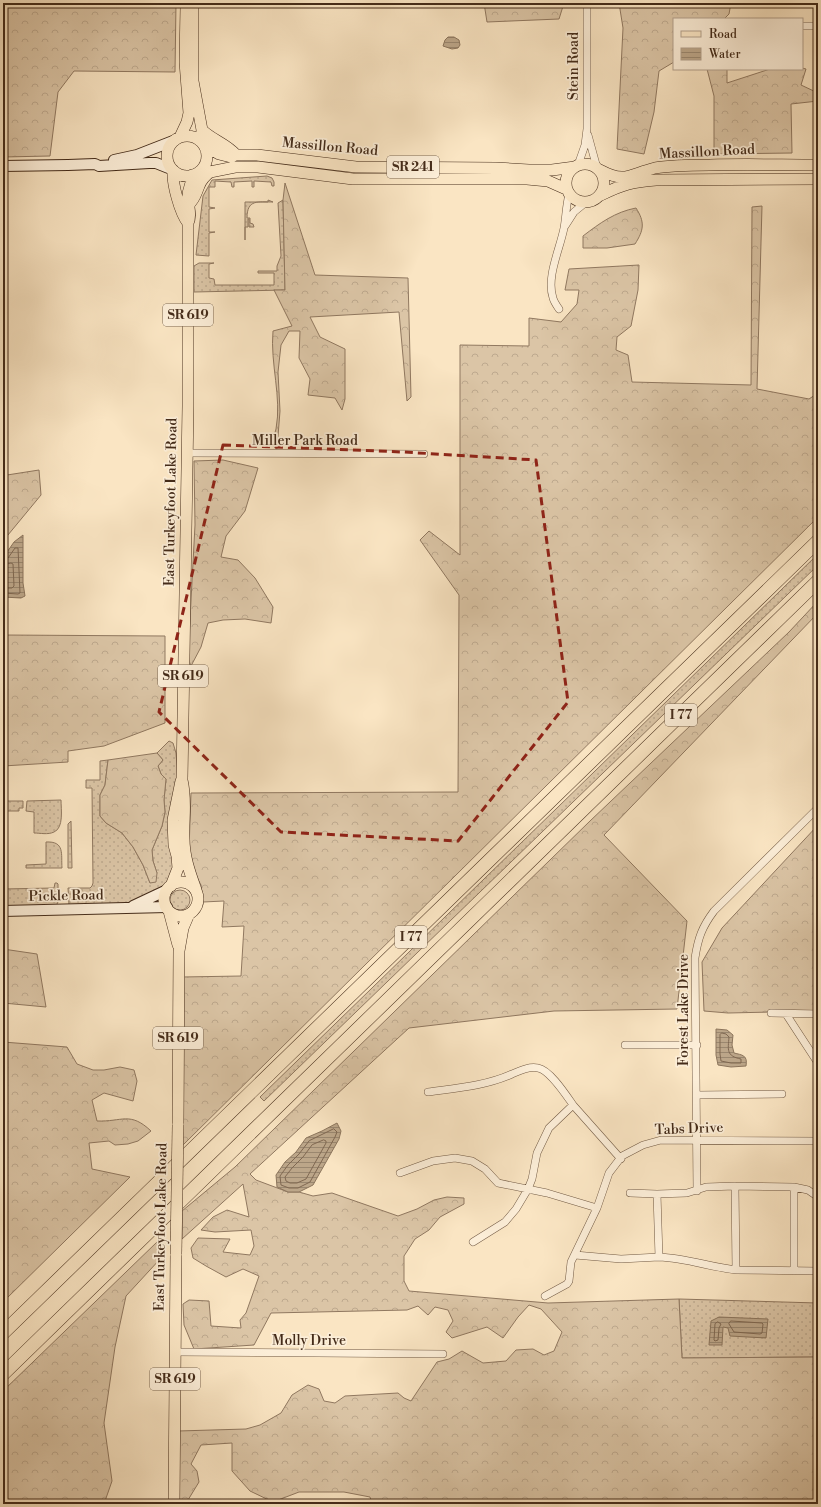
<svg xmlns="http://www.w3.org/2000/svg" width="821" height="1507" font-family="'Libre Bodoni',serif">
  <defs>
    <pattern id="grass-dots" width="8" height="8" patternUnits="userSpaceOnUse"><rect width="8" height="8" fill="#dbc5a6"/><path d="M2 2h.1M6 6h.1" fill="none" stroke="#bda98e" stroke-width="1.8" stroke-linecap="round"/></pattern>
    <pattern id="forest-crowns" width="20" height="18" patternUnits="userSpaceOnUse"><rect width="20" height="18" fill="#dbc5a6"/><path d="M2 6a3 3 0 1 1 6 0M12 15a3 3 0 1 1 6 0" fill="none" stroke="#bda98e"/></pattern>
    <pattern id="water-rules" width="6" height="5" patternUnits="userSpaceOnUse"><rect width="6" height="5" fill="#bca689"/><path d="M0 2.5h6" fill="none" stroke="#9a876f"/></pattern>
  </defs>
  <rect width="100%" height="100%" fill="#fae5c3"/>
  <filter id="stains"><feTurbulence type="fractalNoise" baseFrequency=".005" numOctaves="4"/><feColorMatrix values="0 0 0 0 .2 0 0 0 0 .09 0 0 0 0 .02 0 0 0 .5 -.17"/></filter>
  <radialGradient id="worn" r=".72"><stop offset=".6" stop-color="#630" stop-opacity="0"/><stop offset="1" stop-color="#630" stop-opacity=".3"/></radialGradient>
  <path fill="url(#grass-dots)" stroke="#907860" d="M267,176L272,178L274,182V186H272L271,182L254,181V187H252V181L234,182V187H232L231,182L215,181V187H209V207L215,208L209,209V232H215L209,233V256L196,255L203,196L212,180Z
    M268,200L273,202C258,202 247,199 247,218H250V223L253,224L254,227H249V219H248V227H245V240V202H268Z
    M283,200L285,290L194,292V266L199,263H214L209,264V278L214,279L215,285H274V273H258V271H277V266L281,256L278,203Z
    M818,554V565L264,1101L260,1097Z
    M169,741L173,743L176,753L177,766L174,866L168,883L158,892L130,903L69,905L68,888H90L92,886L93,883L92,788H86V780H100V761L108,760L105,785L100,795V816L106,823L122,833L133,847L143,865L150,883L157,873L153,861L152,850L162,826L165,812L164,800L166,779L161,774L158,766L163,760L157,753Z
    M6,794V801H23V808H19V811H3V795Z
    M61,800C61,809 64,828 54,832C48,835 40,833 34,833V812L26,811L27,801Z
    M71,821L72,868H68V824Z
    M46,842C65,841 61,854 62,868H26V865L46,864Z
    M55,883H57L58,884V902L56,906L3,908V889L54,888Z
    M170 900a10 10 0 1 1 20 0a10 10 0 1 1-20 0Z
    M679,1299L818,1303V1357L682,1358Z"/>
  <path fill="url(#forest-crowns)" stroke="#907860" d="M3,3H176L175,72L74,71L58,92L50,156L3,157Z
    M484,3H564L559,19L487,22Z
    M619,3H731L729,14L724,19H674V62L659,71L654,112L644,154L617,149L623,28Z
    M802,68L806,69L801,85L818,93V101L791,104L792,153L714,154V96L707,69H727V83L770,69Z
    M285,183L315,275L408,278L411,397L407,401L399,312L310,317L320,337L345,349V399L342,410L335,398L308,395L310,379L299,358L300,331H289L281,345L278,372L280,411L277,449L270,444C272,439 275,434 276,429C282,397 270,364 273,331L292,326L274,290H285L283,200Z
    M762,206L757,389L809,399L818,393V517L182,1146V977L241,976L244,926L222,927L224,901L203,902L201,885L194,872L189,850L191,793L458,792L459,595L420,540L429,531L460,555V345L529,346V318L561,322L577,304L579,290H565L569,269L639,265L638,290L631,326L617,337L616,350L628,355L632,382L751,385L752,207Z
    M636,208C645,222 644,230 635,244L607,248H583V236C600,223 615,212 636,208Z
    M3,455L7,475L39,470L41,495L3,541Z
    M223,460L258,468L245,511L226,536L221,557L238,560L255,578L273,607L271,623L245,619L223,620L208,623L201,647L191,666L188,658L195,525L194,461Z
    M818,601V613L604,835L687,921L677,1009L554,1011L409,1028L250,1174L256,1180L288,1192H299L313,1196L332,1193L398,1216L417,1209L434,1200L447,1197L464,1198V1204L440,1217L429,1230L415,1239L404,1256V1281L409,1291L548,1303L679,1299L682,1358L818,1357V1504H372L370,1497L344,1492H299L273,1502L250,1491L232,1471V1443L201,1445L191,1464L197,1471L199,1482L188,1500L178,1501V1431L246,1429L260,1425L281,1413L292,1395L308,1385L319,1389L324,1401L335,1403L345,1396L398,1393L404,1398L411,1401L437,1362L449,1359L462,1351L483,1363L506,1361L516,1350L533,1349L544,1355L554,1351L562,1332L541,1309L529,1305L518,1317L503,1338L487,1327L452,1338L446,1332L453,1321L448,1310L435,1307L428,1315L418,1306L407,1310L271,1313L254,1345L194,1349L184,1325L183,1304L189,1300L209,1301L211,1326L241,1328L240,1320L246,1313L259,1276L243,1269L226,1277L206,1266L193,1258L191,1248L198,1238L230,1239L223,1252L250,1255L254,1246L251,1230L215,1232L201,1230L213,1217L227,1210L249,1217L243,1184L182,1239V1211L235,1167L590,821L789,632Z
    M3,635L165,636V723L104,746L68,751V762L3,766Z
    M157,753L163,760L158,766L161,774L166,779L164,800L165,812L162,826L152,850L153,861L157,873L156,882L150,883L143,865L133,847L122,833L106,823L100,816V795L105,785L108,760Z
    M818,825V1011L728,1013L704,1011L702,962L722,928Z
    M3,949L37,954L46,1007L3,1003Z
    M3,1042L67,1047L77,1064L93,1070H104L120,1067L134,1070L137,1081L133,1101L104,1093L92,1100L97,1121C122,1122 130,1111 151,1131L138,1141L128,1144L115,1145L109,1141L89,1143L92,1169L130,1177L3,1302Z
    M157,1242L161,1258L126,1296L115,1347L104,1423L112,1481L104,1504H3V1391Z"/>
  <path fill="url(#water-rules)" stroke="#8c755c" d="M448,37H454L459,40L460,45L458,48L452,49L443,46L445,40Z
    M23,535V583L25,596L21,598L3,597V558L14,542Z
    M716,1029L727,1030L733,1035L732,1045L734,1053C742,1055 748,1055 746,1066L731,1067L718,1065L716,1055Z
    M337,1123L341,1131L339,1139L313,1185L299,1192H288L277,1187L276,1175L285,1162L296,1152L306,1138L322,1131Z
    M719,1317L768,1319L766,1338L730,1336L728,1328L723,1327L722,1345H709L711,1321Z"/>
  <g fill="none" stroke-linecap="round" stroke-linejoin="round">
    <path stroke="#806851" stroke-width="1" d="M3,560L8,558L15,548H18L20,593L18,594L3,593
      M3,565L11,563L13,564L14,586L12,588H3
      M722,1033L726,1034L729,1037C728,1050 726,1056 741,1059V1063H731L721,1061L720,1054V1035Z
      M334,1129L337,1132L335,1137L310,1182L298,1188H289L281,1185L280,1176L288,1165L299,1154L309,1141Z
      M324,1140L326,1141V1143L306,1179L297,1183H290L286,1181L285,1177L292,1168L303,1157L312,1145Z
      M731,1321L762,1323L763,1324L762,1333L760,1334L734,1332L729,1324Z
      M718,1322L721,1324L719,1328L718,1340L715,1341L714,1340L715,1324Z"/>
    <defs>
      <path id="street" d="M802,26H818
        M588,135L597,168
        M578,165L585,145L587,129V3
        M565,226L574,212L585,203
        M559,309C557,306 554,302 553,298C546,277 560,249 564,228C566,217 566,206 569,194
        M187,453L424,454
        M771,1013L818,1014
        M786,1014L818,1063
        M625,1045H697
        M428,1092C457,1088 485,1086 512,1074C519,1071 529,1066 538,1068C550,1070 566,1095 573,1105
        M697,1095L782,1094
        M400,1173L433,1161L455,1158L472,1161L485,1169L498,1183L547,1193L597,1208
        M735,1186L794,1187V1271
        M794,1187L808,1190L818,1197
        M697,1191L695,958C698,938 702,927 714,911L818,808
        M657,1194L687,1193L706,1187L735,1186L736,1270C710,1267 686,1258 659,1257
        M473,1242L505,1222L516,1209L528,1189L532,1179L537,1153L549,1128L573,1105L621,1159
        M575,1255L621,1259L659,1257L657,1194L630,1193
        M736,1270L818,1271
        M545,1296L567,1284L569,1281L571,1262L597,1208L609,1173L622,1156L643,1145L661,1140L818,1141
        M175,1352L443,1354"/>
      <path id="secondary" d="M114,160L137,155L173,141
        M3,166L68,165L95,164L99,166L149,163H156L171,169
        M133,906L167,890
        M3,911L167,907"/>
      <path id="primary" d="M193,3V81L202,130L201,141
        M202,130C212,140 227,144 236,155
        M167 156a20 20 0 1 1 40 0a20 20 0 1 1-40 0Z
        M180,137L187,122L189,113L185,62L186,6
        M205,146L219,154L231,157L236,155H257L356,167L496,168L529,170H552L575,167
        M566 183a19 19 0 1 1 38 0a19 19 0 1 1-38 0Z
        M173,170C172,184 180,213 188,223
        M600,170C626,184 630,174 655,168C673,165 692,165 710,165C746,164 782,165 818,165
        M198,173L210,172L235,167H258L353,179H527L548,181L566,189
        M192,175C193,183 187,189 188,198C188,207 192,215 188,223V406L182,780C187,800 183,819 184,839C184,857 190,873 196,890
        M601,195C623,184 632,182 656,180L818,179
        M189,204C195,199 196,193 199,186C201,180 205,176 210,172
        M164 899a17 17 0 1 1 34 0a17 17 0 1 1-34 0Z
        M171,886L178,868L177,856L174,845L173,820L181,781
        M169,911L178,945
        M178,1125L179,951L183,928L189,914
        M174,1504L176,1254"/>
      <path id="highway" d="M3,1333L818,541
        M3,1374L818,581"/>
    </defs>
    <use href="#street" stroke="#725a44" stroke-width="8"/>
    <use href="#secondary" stroke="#442b19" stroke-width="12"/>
    <use href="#primary" stroke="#442b19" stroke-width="12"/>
    <use href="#highway" stroke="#442b19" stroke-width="14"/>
    <use href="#street" stroke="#fceed8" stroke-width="7"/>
    <use href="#secondary" stroke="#fceed8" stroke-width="10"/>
    <use href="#primary" stroke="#fae5c3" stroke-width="11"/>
    <use href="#highway" stroke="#fae5c3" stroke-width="13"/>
    <defs>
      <path id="primary-bridge" d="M176,1254L178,1125"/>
    </defs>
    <use href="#primary-bridge" stroke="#442b19" stroke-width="12" stroke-linecap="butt"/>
    <use href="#primary-bridge" stroke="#fae5c3" stroke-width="11"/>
  </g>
  <path fill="none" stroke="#8f2418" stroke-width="3" stroke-dasharray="8 5" stroke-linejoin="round" d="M223,445L403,452L536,460L568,702L458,841L281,832L159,712Z"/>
  <g text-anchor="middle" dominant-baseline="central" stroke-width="3.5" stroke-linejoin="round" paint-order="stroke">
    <g fill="#fceed8" stroke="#7b6652" stroke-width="1">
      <rect x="387" y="156" width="52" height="22" rx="3"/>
      <rect x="163" y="304" width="50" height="22" rx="3"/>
      <rect x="158" y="665" width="50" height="22" rx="3"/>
      <rect x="665" y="704" width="32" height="22" rx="3"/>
      <rect x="395" y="926" width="32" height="22" rx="3"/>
      <rect x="153" y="1027" width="50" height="22" rx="3"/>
      <rect x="150" y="1368" width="50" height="22" rx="3"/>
    </g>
    <g font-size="13" font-weight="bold" fill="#442b19">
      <text x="413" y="167">SR 241</text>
      <text x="188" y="315">SR 619</text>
      <text x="183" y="676">SR 619</text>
      <text x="681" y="715">I 77</text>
      <text x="411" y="937">I 77</text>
      <text x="178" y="1038">SR 619</text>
      <text x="175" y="1379">SR 619</text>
    </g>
    <g font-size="14" fill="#442b19" stroke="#fceed8">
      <text transform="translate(574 66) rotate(-90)">Stein Road</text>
      <text transform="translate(330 147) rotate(5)">Massillon Road</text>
      <text transform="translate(707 152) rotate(-3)">Massillon Road</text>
      <text x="305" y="441">Miller Park Road</text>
      <text transform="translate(171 502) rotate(-89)">East Turkeyfoot Lake Road</text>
      <text transform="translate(66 896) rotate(-1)">Pickle Road</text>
      <text transform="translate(684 1010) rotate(-90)">Forest Lake Drive</text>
      <text transform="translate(689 1129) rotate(-2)">Tabs Drive</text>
      <text transform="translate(161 1227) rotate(-89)">East Turkeyfoot Lake Road</text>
      <text x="309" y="1341">Molly Drive</text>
    </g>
  </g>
  <rect width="821" height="1507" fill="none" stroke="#fae5c3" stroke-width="16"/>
  <rect x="4" y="4" width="813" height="1499" fill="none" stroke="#442b19" stroke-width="2"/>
  <rect x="8" y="8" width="805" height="1491" fill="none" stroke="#442b19"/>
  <rect x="673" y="18" width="130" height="52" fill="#fceed8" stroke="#b2a08c"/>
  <rect x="681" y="31" width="20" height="6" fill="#fae5c3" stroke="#b2a08c"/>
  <text x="709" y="38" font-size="12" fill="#442b19">Road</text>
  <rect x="681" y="48" width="20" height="12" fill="url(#water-rules)" stroke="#b2a08c"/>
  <text x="709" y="58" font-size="12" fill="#442b19">Water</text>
  <rect width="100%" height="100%" filter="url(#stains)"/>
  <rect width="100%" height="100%" fill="url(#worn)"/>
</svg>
